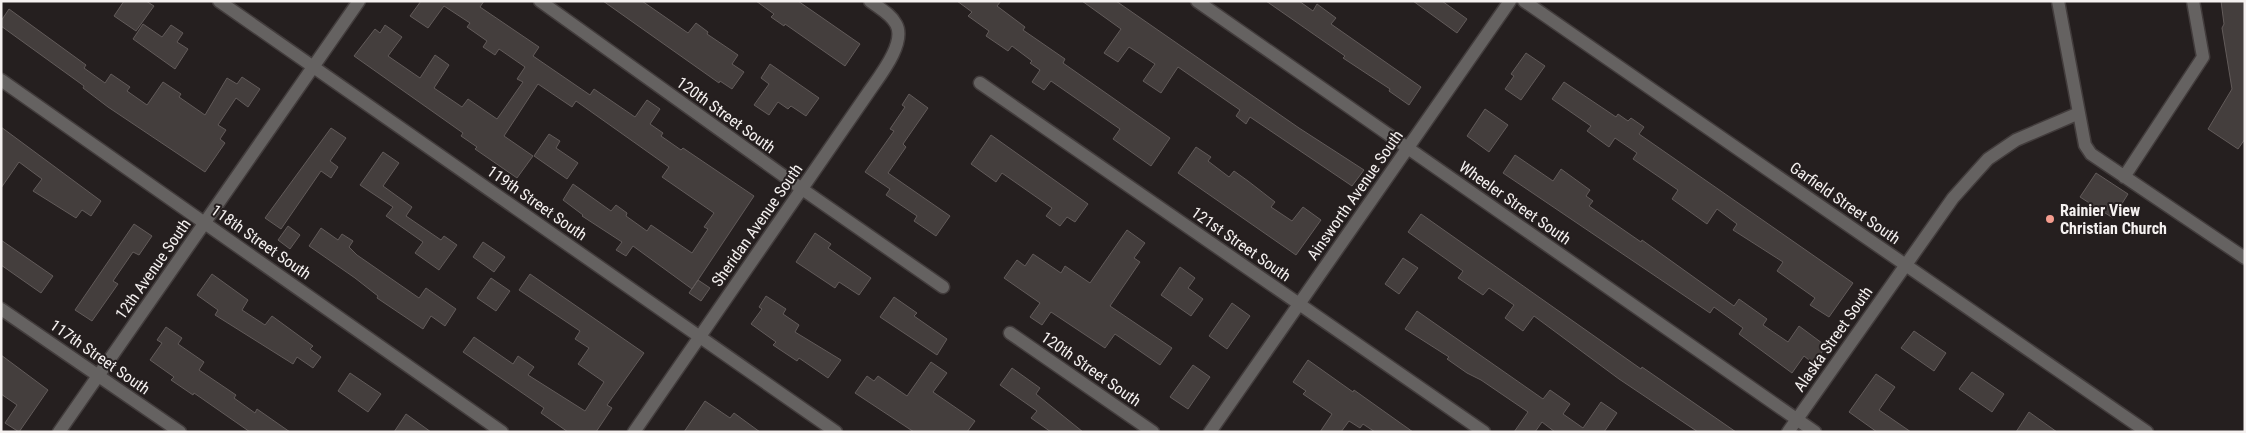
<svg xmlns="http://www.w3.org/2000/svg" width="2246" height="433" font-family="'Roboto Condensed',sans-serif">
  <rect width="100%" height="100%" fill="#251f1f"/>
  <path fill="#443e3d" stroke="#625b5a" d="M124,1H146L154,6L136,31L114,16Z
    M421,1H484L480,7L539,47L533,56L590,95L594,89L635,117L647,100L660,109L650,124L663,133L661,136L681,150L683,148L754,196L692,289L633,246L626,256L616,250L622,242L582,216L583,215L563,200L573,184L611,211L616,205L627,213L626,216L647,231L651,225L692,253L708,229L704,227L714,213L662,177L669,167L576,101L572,107L538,84L504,136L533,156L517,178L475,149L477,147L461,136L463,133L354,56L375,29L380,33L385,25L402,37L388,56L420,78L435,55L449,65L434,88L462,107L468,99L497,119L523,82L517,79L525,67L499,49L495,55L483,47L487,41L467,27L470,23L444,6L428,28L410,16Z
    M603,1H642L688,33L696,23L708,32L707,34L738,55L732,64L744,72L732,89L720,81L719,83Z
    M756,1H798L860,44L845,66L785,24L784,26L771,17L774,14Z
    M957,1H1001L997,6L1025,27L1023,30L1065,59L1063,63L1170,138L1151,166L1113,139L1120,129L1051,81L1044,90L1032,82L1040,70L1030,63L1032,61L1012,46L1008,51L986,36L989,31L968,16L972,12Z
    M1082,1H1116L1299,128L1364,170L1352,186L1250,117L1246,124L1236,116L1240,110L1178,67L1161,93L1143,81L1155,64L1129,47L1118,62L1104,53L1121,29Z
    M1266,1H1299L1313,11L1317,4L1336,18L1331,24L1421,87L1409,105L1389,91L1390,89L1343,58L1345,56Z
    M1413,1H1442L1467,19L1457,33Z
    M2221,1H2245V139L2238,149L2208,129L2232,89L2222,28L2224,24Z
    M9,9L86,65L84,68L105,83L111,74L130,87L127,91L147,105L163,82L181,94L179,97L205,115L227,78L237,84L242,77L260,89L248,107L236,98L218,125L226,130L220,139L225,143L205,172L108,107L83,88L84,86L1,26V21Z
    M143,24L162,37L171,25L183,33L177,42L188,49L175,69L133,39Z
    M1526,53L1545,66L1521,100L1505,89L1514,76L1511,74Z
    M770,64L819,98L806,116L791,106L788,109L778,102L769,115L754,105L769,84L761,78Z
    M1564,82L1616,117L1618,114L1628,121L1631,118L1644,127L1639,134L1853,283L1829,317L1810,305L1815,298L1777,271L1783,262L1733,230L1737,224L1717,209L1707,224L1672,199L1678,190L1633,159L1637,153L1615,138L1609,147L1587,131L1591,126L1552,99Z
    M909,94L928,108L903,144L906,147L888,173L950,216L936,236L914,221L917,216L886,195L890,189L865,172L894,131L890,129L905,107L902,105Z
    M1485,109L1508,125L1489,152L1467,136Z
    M1,127L101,201L91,216L82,210L76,218L33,191L42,179L19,162L1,188Z
    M331,128L346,138L330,161L338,167L331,178L321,171L281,229L265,218Z
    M549,134L560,141L556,148L578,163L567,179L534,156Z
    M991,135L1088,204L1075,222L1067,217L1060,226L1046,216L1052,208L1002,173L996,182L971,164Z
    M1196,147L1211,157L1208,161L1229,177L1234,171L1248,181L1275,202L1271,207L1292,221L1303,207L1321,220L1296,255L1178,173Z
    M383,152L399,163L383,186L412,207L406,216L441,240L444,236L457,245L439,270L415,253L423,242L386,216L393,207L360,185Z
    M1515,155L1553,181L1561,169L1590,190L1586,196L1593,201L1589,206L1641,242L1642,240L1734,306L1739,299L1767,319L1763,325L1788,342L1799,326L1826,346L1814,364L1804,356L1792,373L1739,334L1743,328L1714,307L1710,313L1503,173Z
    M2096,173L2128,194L2113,218L2080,197Z
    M1421,214L1641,369L1642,367L1736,432H1698L1619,379L1534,316L1523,331L1505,318L1514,305L1489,288L1483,295L1458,278L1463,271L1408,232Z
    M134,224L152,236L139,255L133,252L113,281L118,284L92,321L75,310Z
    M288,226L300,235L290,249L278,240Z
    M321,228L338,240L342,234L353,241L349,247L357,255L419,298L426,288L456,309L445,326L431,316L423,329L377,298L378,296L355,278L309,246Z
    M1127,230L1145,243L1134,258L1140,262L1110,306L1172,348L1160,365L1115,334L1105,348L1051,312L1042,325L1030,317L1040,303L1004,278L1017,260L1025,266L1033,254L1061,273L1065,266L1090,283Z
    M815,233L831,244L828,248L871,278L859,295L839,282L835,288L796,262Z
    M1,240L53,276L41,293L1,265Z
    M483,242L505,257L494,272L473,257Z
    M1403,258L1418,268L1399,294L1385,284Z
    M1180,267L1195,278L1188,288L1203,299L1191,316L1161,295Z
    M212,274L248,300L242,310L265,325L272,316L313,346L310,349L321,357L313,368L297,357L293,364L215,315L218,310L197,295Z
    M530,274L644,353L607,405L612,408L596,432H568L541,413L544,408L463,352L474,337L513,364L518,356L534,367L528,375L585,411L604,382L578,364L589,348L575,339L580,331L519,290Z
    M491,278L510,291L496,311L477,298Z
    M698,280L710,288L701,301L689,293Z
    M766,296L786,309L783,314L799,325L795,332L841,360L828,378L799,358L797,361L773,345L776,342L751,324L762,309L759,307Z
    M894,297L917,313L914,316L947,339L937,355L880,317Z
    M1232,303L1250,316L1227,349L1209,336Z
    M1417,311L1543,399L1550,390L1570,404L1563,414L1583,428L1601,402L1617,413L1604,432H1555L1542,422L1535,432H1514L1528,412L1481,380L1467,373L1447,359L1449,357L1405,329Z
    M166,327L182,338L178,344L204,362L199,370L236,395L234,398L255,413L257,409L290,432H250L194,393L193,395L171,380L174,377L150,360L162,343L157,340Z
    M1914,331L1946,353L1934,371L1901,348Z
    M1,355L48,390L19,432L5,423L17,405L1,394Z
    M1308,360L1353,392L1354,390L1413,432H1375L1363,424L1360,428L1349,421L1341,432H1320L1332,414L1303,394L1306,391L1293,382Z
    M931,362L947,373L933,392L975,421L967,432H914L855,393L867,376L874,381L878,376L907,396Z
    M1193,365L1210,377L1188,409L1170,397Z
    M1012,368L1040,388L1036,394L1083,432H1051L1031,418L1037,411L1000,385Z
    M1972,372L2004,394L1992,412L1959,389Z
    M350,373L381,394L368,412L338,391Z
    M1876,374L1895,387L1879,410L1911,432H1877L1849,412Z
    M705,401L730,418L734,413L760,432H684Z
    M2029,412L2057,432H2016Z
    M406,414L431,432H394Z"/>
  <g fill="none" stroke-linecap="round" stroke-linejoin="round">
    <defs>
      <path id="minor" d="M219,1L836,432
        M540,1L802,189L943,287
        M1197,1L1815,432
        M1524,1L2147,432
        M2058,1L2085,145L2091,154L2245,258
        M1,80L502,432
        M980,83L1484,432
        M2124,177L2203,57L2193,1
        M1,309L180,432
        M1010,333L1153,432
        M59,432L359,1
        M634,432L868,93C878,78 907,43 896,24C891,14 879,8 870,1
        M1210,432L1510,1
        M1788,432L1953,198L1988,159L2016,140L2079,113"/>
    </defs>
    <use href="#minor" stroke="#423c3c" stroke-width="15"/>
    <use href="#minor" stroke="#656261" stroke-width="12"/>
  </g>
  <circle fill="#f59d8f" stroke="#251f1f" stroke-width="2" cx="2050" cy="219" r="5"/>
  <g text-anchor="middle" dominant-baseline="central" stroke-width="4" stroke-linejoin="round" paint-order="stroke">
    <g font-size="16" fill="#f5f1f0" stroke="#251f1f">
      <text transform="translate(726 115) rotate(36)">120th Street South</text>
      <text transform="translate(1355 195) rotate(-55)">Ainsworth Avenue South</text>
      <text transform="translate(537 203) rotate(35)">119th Street South</text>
      <text transform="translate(1515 203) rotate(35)">Wheeler Street South</text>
      <text transform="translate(1845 203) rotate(35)">Garfield Street South</text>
      <text transform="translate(757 225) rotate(-55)">Sheridan Avenue South</text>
      <text transform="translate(261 242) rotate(35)">118th Street South</text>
      <text transform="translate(1241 244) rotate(35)">121st Street South</text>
      <text transform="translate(153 269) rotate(-55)">12th Avenue South</text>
      <text transform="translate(1833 339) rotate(-55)">Alaska Street South</text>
      <text transform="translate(100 357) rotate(35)">117th Street South</text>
      <text transform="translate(1091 369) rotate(35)">120th Street South</text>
    </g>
    <g font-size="16" font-weight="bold" fill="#f5f1f0" stroke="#251f1f" text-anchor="start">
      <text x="2060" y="210">Rainier View<tspan x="2060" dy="18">Christian Church</tspan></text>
    </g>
  </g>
  <rect width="2246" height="433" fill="none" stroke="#f5f1f0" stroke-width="5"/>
</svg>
